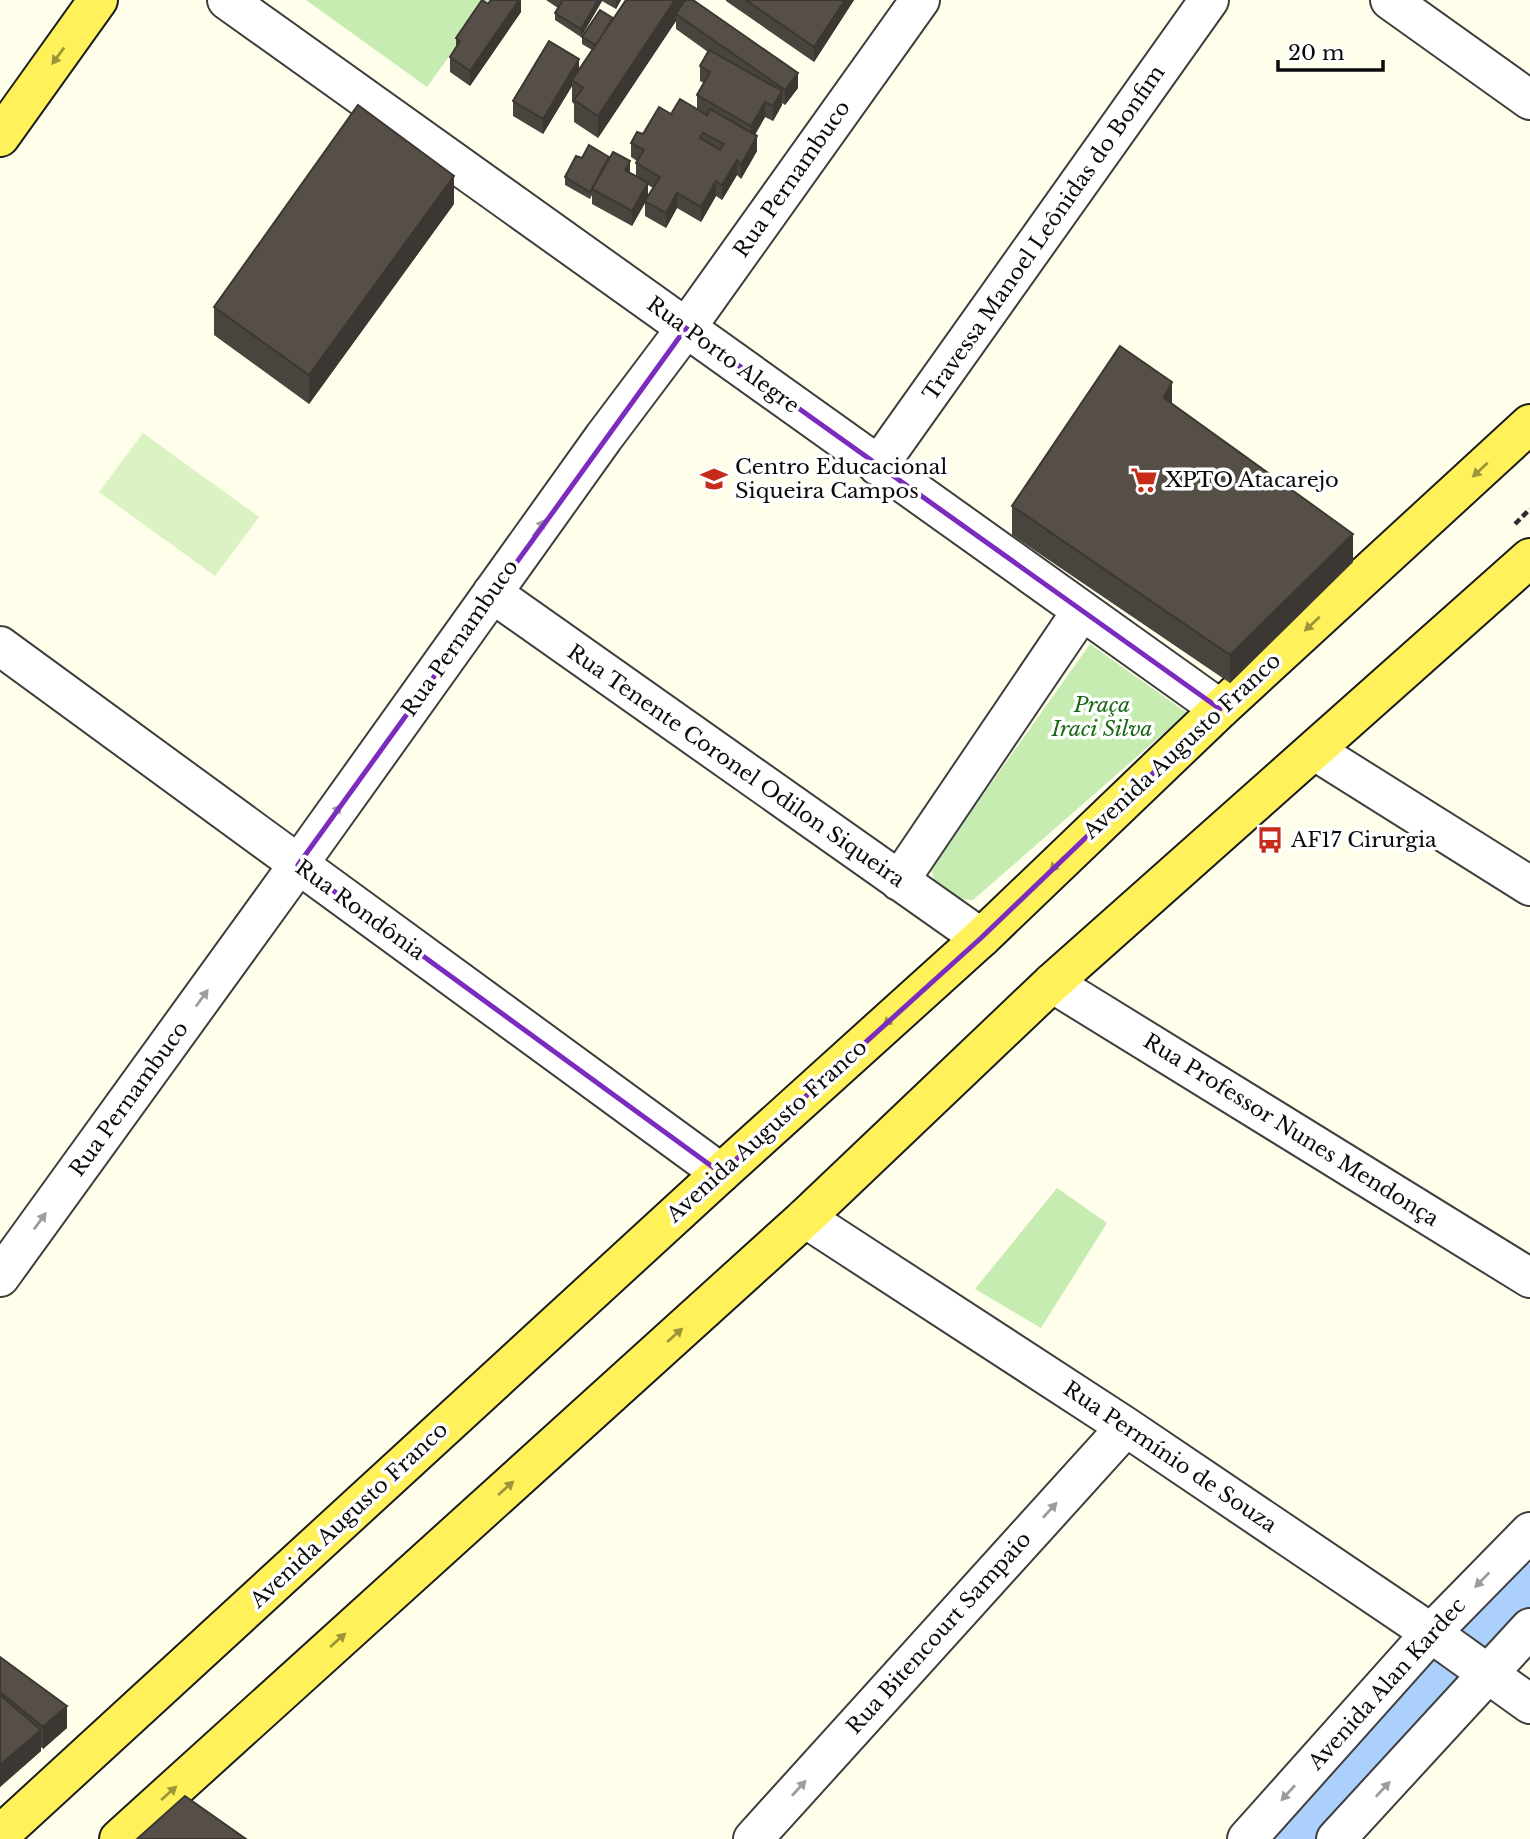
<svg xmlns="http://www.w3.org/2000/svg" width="1530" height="1839" font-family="'Libre Baskerville',serif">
  <rect width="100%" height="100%" fill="#fffeea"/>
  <path fill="#c6ecb1" d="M306,0H490L427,87Z
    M1090,644L1187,713L973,900C948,899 937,893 931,868Z
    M1057,1188L1107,1223L1041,1328L975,1289Z"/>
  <path fill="#dbf3c3" d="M143,433L259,517L215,576L99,492Z"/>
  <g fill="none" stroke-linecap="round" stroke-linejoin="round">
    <path stroke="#aad0fb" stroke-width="37" d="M1482,1634L1530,1582
      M1295,1839L1442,1677"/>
    <defs>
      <path id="minor" d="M227,0L1220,709
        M1390,0L1530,100
        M878,466L1209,0
        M492,593L981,938
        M0,646L721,1173
        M1315,751L1530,886
        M899,881L1081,612
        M1052,983L1530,1278
        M805,1218L1126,1427L1431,1633L1530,1704
        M0,1277L298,865L604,437L686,328L920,0
        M753,1839L1126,1427
        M1247,1839L1431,1633L1530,1532
        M1336,1839L1530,1628"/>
      <path id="major" d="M0,137L98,0
        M0,1835L721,1173L981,938L1220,709L1530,424
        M119,1839L805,1218L1052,983L1530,558"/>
    </defs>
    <use href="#minor" stroke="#3e3e3e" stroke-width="42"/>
    <use href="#major" stroke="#1c1c1c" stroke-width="42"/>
    <path stroke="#2d2d2d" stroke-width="4.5" stroke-dasharray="7 3.5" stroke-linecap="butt" d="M1515,524L1530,509"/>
    <use href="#minor" stroke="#fff" stroke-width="38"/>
    <use href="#major" stroke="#fff15a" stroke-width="38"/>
  </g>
  <path fill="#49443d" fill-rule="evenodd" d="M521,0V12L470,86L450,72V57L456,48V38L488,4Z
    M546,0H621L616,9L602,1L581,37L555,20V13L558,8Z
    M693,0L798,88L785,105L782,103V105L773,121L765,117L755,135L757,151L741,179L737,175L722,200L716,196L701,222L677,208L666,228L645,216V202L632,226L592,204V195L590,199L565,185V177L630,173L636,176V163L637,161L631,157V143L671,114L697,109V95L704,83L700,81V66L708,52L676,29V21L598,138L574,122V104L572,102V86L543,134L513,116V101L579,70L592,50L582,44V37L613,18ZM648,185L653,188L648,197Z
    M726,0H854L814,62L726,1Z
    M454,204L309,404L214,335V307Z
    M1172,404L1353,562L1230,683L1012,535V506Z
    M0,1657L67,1728L43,1749L41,1747V1751L0,1787Z"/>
  <path fill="#3c3732" d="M519,0H521V12L470,86V71Z
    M598,0H602V1L581,37V29Z
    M616,0H621L616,9Z
    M675,0H689L676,14V21L598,138V116Z
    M845,0H854L814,62V47Z
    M579,59V74L572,80V86L543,134V119Z
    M798,73V88L785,105V90Z
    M782,91V105L773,121V106Z
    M765,102V117L751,141V126Z
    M757,136V151L741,179V165Z
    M737,160V175L722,200V185Z
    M630,161V176L625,170Z
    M454,176V204L309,404V375Z
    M716,181V196L701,222V207Z
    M648,183V198L632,226V211Z
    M677,193V208L666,228V213Z
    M1172,382V410L1164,398Z
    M1353,534V562L1230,683V655Z
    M67,1706V1728L43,1749V1727Z
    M41,1730V1751L0,1787V1765Z"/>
  <path fill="#554f47" stroke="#3c3732" stroke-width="2" fill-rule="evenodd" d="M482,0L488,4L491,0H519L470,71L450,57L460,41L456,38Z
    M563,0H598L581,29L555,13Z
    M626,0H675L598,116L574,100L583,88L572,80Z
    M685,0H693L798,73L785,90L676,14Z
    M746,0H845L814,47Z
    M600,10L613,18L596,45L582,37Z
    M549,41L579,59L543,119L513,101Z
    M709,50L782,91L773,106L765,102L751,126L697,95L710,72L700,66Z
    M680,99L707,115L710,109L757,136L741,165L737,160L722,185L716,181L701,207L677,193L666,213L645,201L660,177L636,163L644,150L631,143L637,132L643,134L659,107L671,114ZM703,133L724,144L720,150L700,138Z
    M358,105L454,176L309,375L214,307Z
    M589,145L609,157L590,192L565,177L576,156L582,158Z
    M613,152L630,161L625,170L648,183L632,211L592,189Z
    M1120,346L1172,382L1164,398L1353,534L1230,655L1012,506Z
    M0,1657L67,1706L43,1727L0,1692Z
    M0,1695L41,1730L0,1765Z
    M185,1796L246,1839H137Z"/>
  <defs><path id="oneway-solid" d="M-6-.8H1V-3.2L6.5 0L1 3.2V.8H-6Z" transform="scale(1.75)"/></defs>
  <g fill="#9d953a">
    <use href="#oneway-solid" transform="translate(58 56) rotate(126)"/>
    <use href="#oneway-solid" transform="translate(1480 470) rotate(137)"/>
    <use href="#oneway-solid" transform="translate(1312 624) rotate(137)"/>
    <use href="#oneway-solid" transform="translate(1057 864) rotate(136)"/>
    <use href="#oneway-solid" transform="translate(891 1019) rotate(138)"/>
    <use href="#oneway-solid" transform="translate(675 1335) rotate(-42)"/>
    <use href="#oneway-solid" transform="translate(506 1488) rotate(-42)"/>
    <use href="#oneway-solid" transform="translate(338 1640) rotate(-42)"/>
    <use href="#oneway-solid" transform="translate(169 1793) rotate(-42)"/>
  </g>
  <g fill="#9d9d9d">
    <use href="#oneway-solid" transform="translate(539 528) rotate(-54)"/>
    <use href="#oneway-solid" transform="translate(335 813) rotate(-55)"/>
    <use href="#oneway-solid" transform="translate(202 998) rotate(-54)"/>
    <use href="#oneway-solid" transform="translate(40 1221) rotate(-54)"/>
    <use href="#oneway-solid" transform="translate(1050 1510) rotate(-48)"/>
    <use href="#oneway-solid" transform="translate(1482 1580) rotate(134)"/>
    <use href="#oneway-solid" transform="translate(799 1788) rotate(-48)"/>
    <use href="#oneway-solid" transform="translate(1383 1789) rotate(-47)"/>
    <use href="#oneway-solid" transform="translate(1288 1793) rotate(132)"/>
  </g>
  <path fill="none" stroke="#7b2cbf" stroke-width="5" stroke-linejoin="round" d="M686,328L1220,709L981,938L721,1173L298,865Z"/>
  <defs>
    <symbol id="school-bare" viewBox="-9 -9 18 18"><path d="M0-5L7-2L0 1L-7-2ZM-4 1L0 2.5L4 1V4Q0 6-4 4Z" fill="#c62c19" stroke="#fff" stroke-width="2.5" paint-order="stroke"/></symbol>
    <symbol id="supermarket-bare" viewBox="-9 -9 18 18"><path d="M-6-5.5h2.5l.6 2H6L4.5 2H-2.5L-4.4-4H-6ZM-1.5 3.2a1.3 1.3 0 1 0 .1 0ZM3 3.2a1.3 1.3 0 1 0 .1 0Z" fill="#c62c19" stroke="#fff" stroke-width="2.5" paint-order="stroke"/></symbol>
    <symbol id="bus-bare" viewBox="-9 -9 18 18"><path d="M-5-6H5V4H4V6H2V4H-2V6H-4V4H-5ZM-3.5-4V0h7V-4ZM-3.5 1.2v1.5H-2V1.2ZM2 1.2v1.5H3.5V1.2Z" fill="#c62c19" stroke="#fff" stroke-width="2.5" paint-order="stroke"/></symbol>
  </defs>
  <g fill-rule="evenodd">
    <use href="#school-bare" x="695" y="460" width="38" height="38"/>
    <use href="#supermarket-bare" x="1125" y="461" width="38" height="38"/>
    <use href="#bus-bare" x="1251" y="821" width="38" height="38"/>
  </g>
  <g text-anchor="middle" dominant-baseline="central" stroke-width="7" stroke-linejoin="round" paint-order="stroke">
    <g font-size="21" fill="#0b0b0b" stroke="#fff">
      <text transform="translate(792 179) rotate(-55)">Rua Pernambuco</text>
      <text transform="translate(1044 233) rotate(-55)">Travessa Manoel Leônidas do Bonfim</text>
      <text transform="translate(723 355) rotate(36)">Rua Porto Alegre</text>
      <text transform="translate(460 638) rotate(-55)">Rua Pernambuco</text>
      <text transform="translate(1182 746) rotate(-43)">Avenida Augusto Franco</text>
      <text transform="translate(736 766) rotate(35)">Rua Tenente Coronel Odilon Siqueira</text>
      <text transform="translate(360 910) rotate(36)">Rua Rondônia</text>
      <text transform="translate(129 1099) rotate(-54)">Rua Pernambuco</text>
      <text transform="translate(1291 1130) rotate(32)">Rua Professor Nunes Mendonça</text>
      <text transform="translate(767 1131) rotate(-42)">Avenida Augusto Franco</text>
      <text transform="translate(1170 1457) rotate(34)">Rua Permínio de Souza</text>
      <text transform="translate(349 1515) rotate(-43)">Avenida Augusto Franco</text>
      <text transform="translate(939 1633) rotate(-48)">Rua Bitencourt Sampaio</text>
      <text transform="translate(1387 1684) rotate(-48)">Avenida Alan Kardec</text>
    </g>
    <g font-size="21" fill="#0b0b0b" stroke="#fff" text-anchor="start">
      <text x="735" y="467">Centro Educacional<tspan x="735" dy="24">Siqueira Campos</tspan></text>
      <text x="1165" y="480">XPTO Atacarejo</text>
      <text x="1291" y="840">AF17 Cirurgia</text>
    </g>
    <g font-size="21" font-style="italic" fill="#1b6817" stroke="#fff">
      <text x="1102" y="705">Praça<tspan x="1102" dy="24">Iraci Silva</tspan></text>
    </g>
  </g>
  <path d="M1278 60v10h105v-10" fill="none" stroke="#0b0b0b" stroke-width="3.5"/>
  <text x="1288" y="60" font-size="21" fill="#0b0b0b" stroke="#ffffff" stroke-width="5" paint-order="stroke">20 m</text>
</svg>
